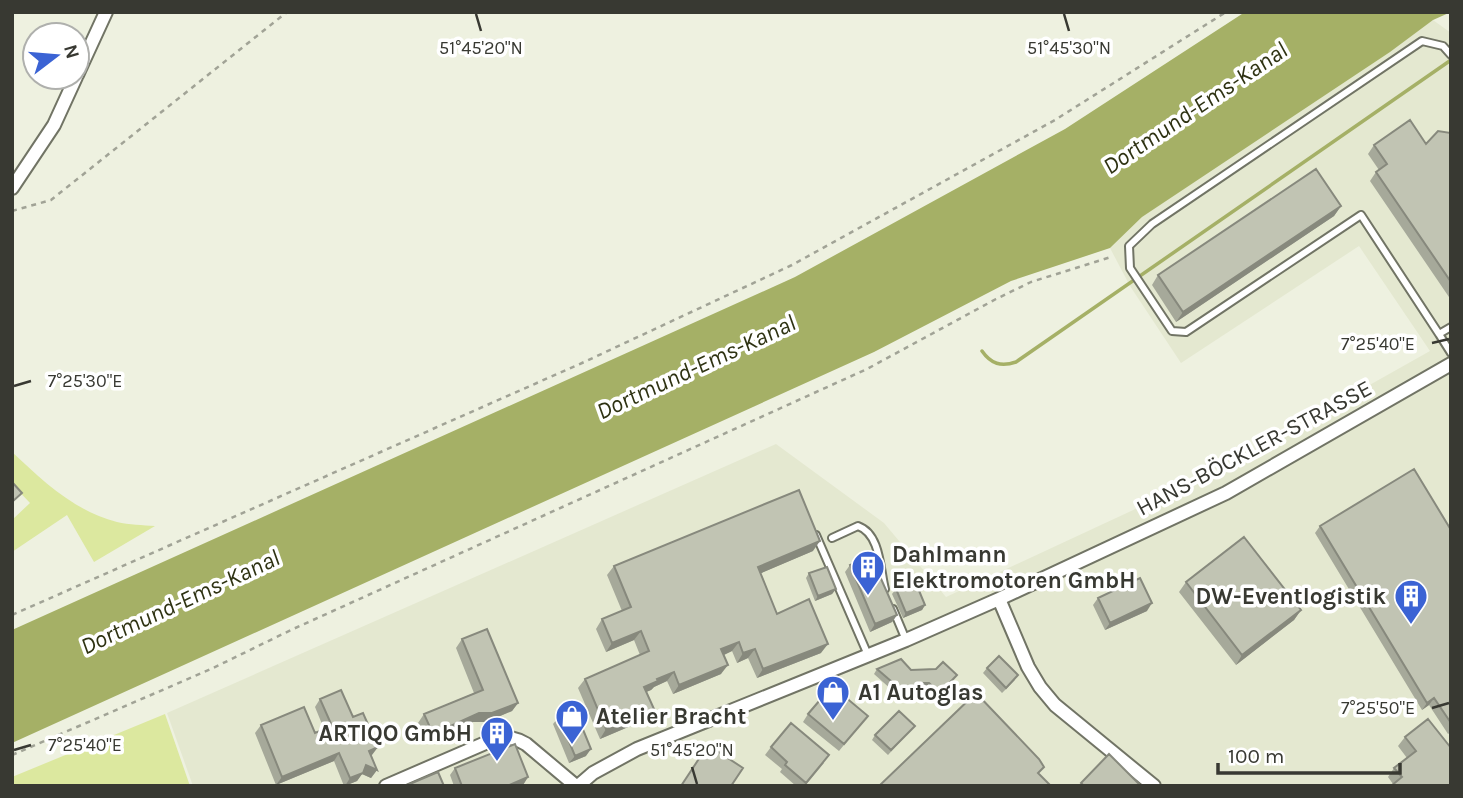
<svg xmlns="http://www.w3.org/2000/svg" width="1463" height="798" font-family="Karla,sans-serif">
  <rect width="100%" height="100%" fill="#eef1e0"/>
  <path fill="#e4e8d0" d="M1433,20L1451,33V786H193L167,713L776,444L884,523L946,597L1215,472L1430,351L1359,246L1181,363L1130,286L1110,248L1142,217Z"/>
  <path fill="#dce89f" d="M12,452C43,481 74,511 117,522C129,525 143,525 155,526L94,562L67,515L12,552V520L30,503L12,484Z
    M165,714L190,786H12V777Z"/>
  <path fill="#a5b066" d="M1245,12H1451L1433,20L1390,52L1142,217L1110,248L1011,281L874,352L12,743V630L795,277L1065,129Z"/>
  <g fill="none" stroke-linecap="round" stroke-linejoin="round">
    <path stroke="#a5b066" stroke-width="3.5" d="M982,351C991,364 1001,367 1016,362L1451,60"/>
    <defs>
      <path id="service" d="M1451,327L1439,334L1451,353
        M1439,334L1361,215L1186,332L1172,331L1130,268L1129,246L1152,224L1422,41L1443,46L1451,55
        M816,535L868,655
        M832,538L858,526C881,534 880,571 885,589
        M893,609L906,640"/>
      <path id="minor" d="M77,75L106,12
        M12,188L54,125L76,77
        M999,599L1028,667L1040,687L1055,705L1154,786
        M386,786L497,738C508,737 516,738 526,744L576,786
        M578,786L593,773L637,749L906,640L999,599L1226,493L1451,364"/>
    </defs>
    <use href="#service" stroke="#717465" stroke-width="10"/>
    <use href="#minor" stroke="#717465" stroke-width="16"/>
    <path stroke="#a1a396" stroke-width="2.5" stroke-dasharray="5 5" stroke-linecap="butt" d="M12,211L51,200L287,12
      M12,615L582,363L792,265L1055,120L1226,12
      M12,755L211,669L291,630L867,369L996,299L1031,282L1111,257"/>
    <use href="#service" stroke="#fff" stroke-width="6"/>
    <use href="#minor" stroke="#fff" stroke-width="12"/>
  </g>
  <path fill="#a6a99a" d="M1451,133V300L1370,181L1376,172L1379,170L1368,154L1374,145L1426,144Z
    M1341,206L1334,216L1176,322L1152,285L1158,275Z
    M1320,526L1451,530V732L1448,734L1429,705L1422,710L1315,533Z
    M813,551L761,573L777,614L821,653L757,678L748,658L737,663L732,651L724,655L721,674L673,694L667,681L654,687L651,690L646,692L647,719L600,739L578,688L585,679L640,655L634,640L606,652L596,629L602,619L622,611L607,575L614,566Z
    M850,565L897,615L892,622L870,632L845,572Z
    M809,573L836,589L832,594L815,601L806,578Z
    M1186,582L1301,610L1294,620L1236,665L1179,592Z
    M896,589L925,605L922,610L903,618L892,594Z
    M1098,598L1147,611L1105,630L1093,605Z
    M462,639L518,703L512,711L486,722H473L427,743L418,723L424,714L474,693L456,648Z
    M987,668L1015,680L1002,693L983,673Z
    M877,669L911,670L957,675L936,698L926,688H914L902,699L874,674Z
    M320,699L353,717L378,747L371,755L377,770L371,778L362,774L357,781L344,786L334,761L276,785L255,733L261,725L315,733L324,729L315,707Z
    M808,714L862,723L839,751L803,722Z
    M559,717L586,756L569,763L553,724Z
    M911,730L888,755L872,740L875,735Z
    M1405,737L1451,748L1393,784L1388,777L1394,768L1407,758L1398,746Z
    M771,747L824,763L805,786H796L780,772L782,769L765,755Z
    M455,768L528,777L523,785L520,786H454L450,775Z"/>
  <path fill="#87897d" d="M1341,206L1334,216L1176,322L1183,312Z
    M820,541L813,551L752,577L758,567Z
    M836,589L832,594L815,601L818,596Z
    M1152,603L1147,611L1105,630L1110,623Z
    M925,605L922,610L903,618L906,613Z
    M1301,610L1294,620L1236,665L1242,655Z
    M897,615L892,622L870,632L875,624Z
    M641,631L634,640L606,652L612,643Z
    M739,642L732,651L715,659L721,649Z
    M828,644L821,653L757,678L763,669Z
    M755,649L748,658L737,663L743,653Z
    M728,665L721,674L673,694L679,685Z
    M674,672L667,681L654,687L651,690L637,696L644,687L657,679Z
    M917,683H929L926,688H914L902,699Z
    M1434,698L1429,705L1422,710L1427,703Z
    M518,703L512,711L486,722H473L427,743L433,734L479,713Z
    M654,709L647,719L600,739L606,729Z
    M378,747L372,755L363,759L369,751Z
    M591,749L586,756L569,763L575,756Z
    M339,753L334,761L276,785L282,777Z
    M366,765L377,770L371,778L362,774L357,781L345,786L350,778Z
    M528,777L523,785L507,786Z"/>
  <path fill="#c1c4b3" stroke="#87897d" stroke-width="2" d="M1410,120L1426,144L1438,131L1451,133V282L1376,172L1387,164L1374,145Z
    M1316,169L1341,206L1183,312L1158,275Z
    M1414,469L1451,530V723L1434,698L1427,703L1320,526Z
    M12,482L22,493L12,502Z
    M799,490L820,541L758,567L777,614L809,599L828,644L763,669L755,649L743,653L739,642L721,649L728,665L679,685L674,672L657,679L658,681L644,687L654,709L606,729L585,679L649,651L641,631L612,643L602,619L631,607L614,566Z
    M1244,537L1301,610L1242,655L1186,582Z
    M871,556L897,615L875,624L850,565Z
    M827,567L836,589L818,596L809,573Z
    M1140,578L1152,603L1110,623L1098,598Z
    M915,581L925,605L906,613L896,589Z
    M487,629L518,703L492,713H479L433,734L424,714L483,690L462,639Z
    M999,656L1018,675L1006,688L987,668Z
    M901,659L911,670L936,669L943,662L957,675L940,693L929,683H917L906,694L877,669Z
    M832,686L868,716L844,744L808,714Z
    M341,690L353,717L363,713L378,747L369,751L377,770L366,765L363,773L350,778L339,753L282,777L261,725L304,707L315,733L332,726L320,699Z
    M976,693L1039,759L1044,767L1038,773L1051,786H879Z
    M575,710L591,749L575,756L559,717Z
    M899,711L915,726L891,750L875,735Z
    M1428,719L1451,748V786H1391L1402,777L1394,768L1416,751L1405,737Z
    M791,723L829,755L806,783L785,765L787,762L771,747Z
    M515,744L528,777L507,786H462L455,768Z
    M708,745L743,768L731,786H681Z
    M1109,754L1141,786H1084L1081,783Z
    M438,772L444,786H405Z"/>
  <path fill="none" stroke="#383932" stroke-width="2.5" d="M476,14L481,31M1064,14L1069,31M1432,343L1449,339M14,386L31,381M1432,708L1449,703M14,750L31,745M692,767L697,784"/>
  <defs>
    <symbol id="building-pin" viewBox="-11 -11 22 30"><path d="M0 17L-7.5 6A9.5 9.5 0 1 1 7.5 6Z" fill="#3b63d4" stroke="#fff"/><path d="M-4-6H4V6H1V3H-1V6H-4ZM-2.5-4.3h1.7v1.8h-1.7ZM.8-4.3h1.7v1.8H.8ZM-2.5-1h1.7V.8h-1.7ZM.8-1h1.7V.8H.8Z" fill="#fff"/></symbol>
    <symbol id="shop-pin" viewBox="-11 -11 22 30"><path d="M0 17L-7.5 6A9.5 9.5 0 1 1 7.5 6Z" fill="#3b63d4" stroke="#fff"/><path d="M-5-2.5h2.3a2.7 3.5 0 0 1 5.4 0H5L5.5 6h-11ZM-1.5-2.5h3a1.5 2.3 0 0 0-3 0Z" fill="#fff"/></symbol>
  </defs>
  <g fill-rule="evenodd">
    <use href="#building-pin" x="849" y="548" width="38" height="52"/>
    <use href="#building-pin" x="1392" y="577" width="38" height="52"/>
    <use href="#shop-pin" x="814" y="673" width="38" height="52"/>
    <use href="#shop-pin" x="553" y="697" width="38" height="52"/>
    <use href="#building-pin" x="478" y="714" width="38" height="52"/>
  </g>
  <g text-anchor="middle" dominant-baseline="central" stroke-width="7" stroke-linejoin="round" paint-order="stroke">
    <g font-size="23" fill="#383932" stroke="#fff">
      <text transform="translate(1254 448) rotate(-28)">HANS-BÖCKLER-STRASSE</text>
    </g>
    <g font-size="23" font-weight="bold" fill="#383932" stroke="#fff" text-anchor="start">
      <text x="892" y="554">Dahlmann<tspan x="892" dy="26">Elektromotoren GmbH</tspan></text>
      <text x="1386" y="596" text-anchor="end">DW-Eventlogistik</text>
      <text x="858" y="692">A1 Autoglas</text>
      <text x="596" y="716">Atelier Bracht</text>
      <text x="472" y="733" text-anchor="end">ARTIQO GmbH</text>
    </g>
    <g font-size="24" font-style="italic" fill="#2e3212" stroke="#fff">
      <text transform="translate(1195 108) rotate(-34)">Dortmund-Ems-Kanal</text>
      <text transform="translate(696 367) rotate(-25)">Dortmund-Ems-Kanal</text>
      <text transform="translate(180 602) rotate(-25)">Dortmund-Ems-Kanal</text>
    </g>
  </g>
  <g font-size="18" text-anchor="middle" fill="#383932" stroke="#fff" stroke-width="7" stroke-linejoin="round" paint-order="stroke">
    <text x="481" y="54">51°45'20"N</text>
    <text x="1069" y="54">51°45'30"N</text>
    <text x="1378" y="350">7°25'40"E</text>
    <text x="85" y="387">7°25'30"E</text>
    <text x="1378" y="714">7°25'50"E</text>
    <text x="85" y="751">7°25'40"E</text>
    <text x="692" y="756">51°45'20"N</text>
  </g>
  <rect width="1463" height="798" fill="none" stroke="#383932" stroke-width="28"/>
  <g transform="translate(56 56) rotate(74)"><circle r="33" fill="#ffffff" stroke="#afb0ad" stroke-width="2"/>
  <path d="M0-5L12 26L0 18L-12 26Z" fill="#3b63d4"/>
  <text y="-10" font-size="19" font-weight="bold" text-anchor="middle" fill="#383932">N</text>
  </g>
  <path d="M1218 763v10h182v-10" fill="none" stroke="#383932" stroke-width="3.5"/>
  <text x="1228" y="763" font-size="21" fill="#383932" stroke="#ffffff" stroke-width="5" paint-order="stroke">100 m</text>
</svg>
